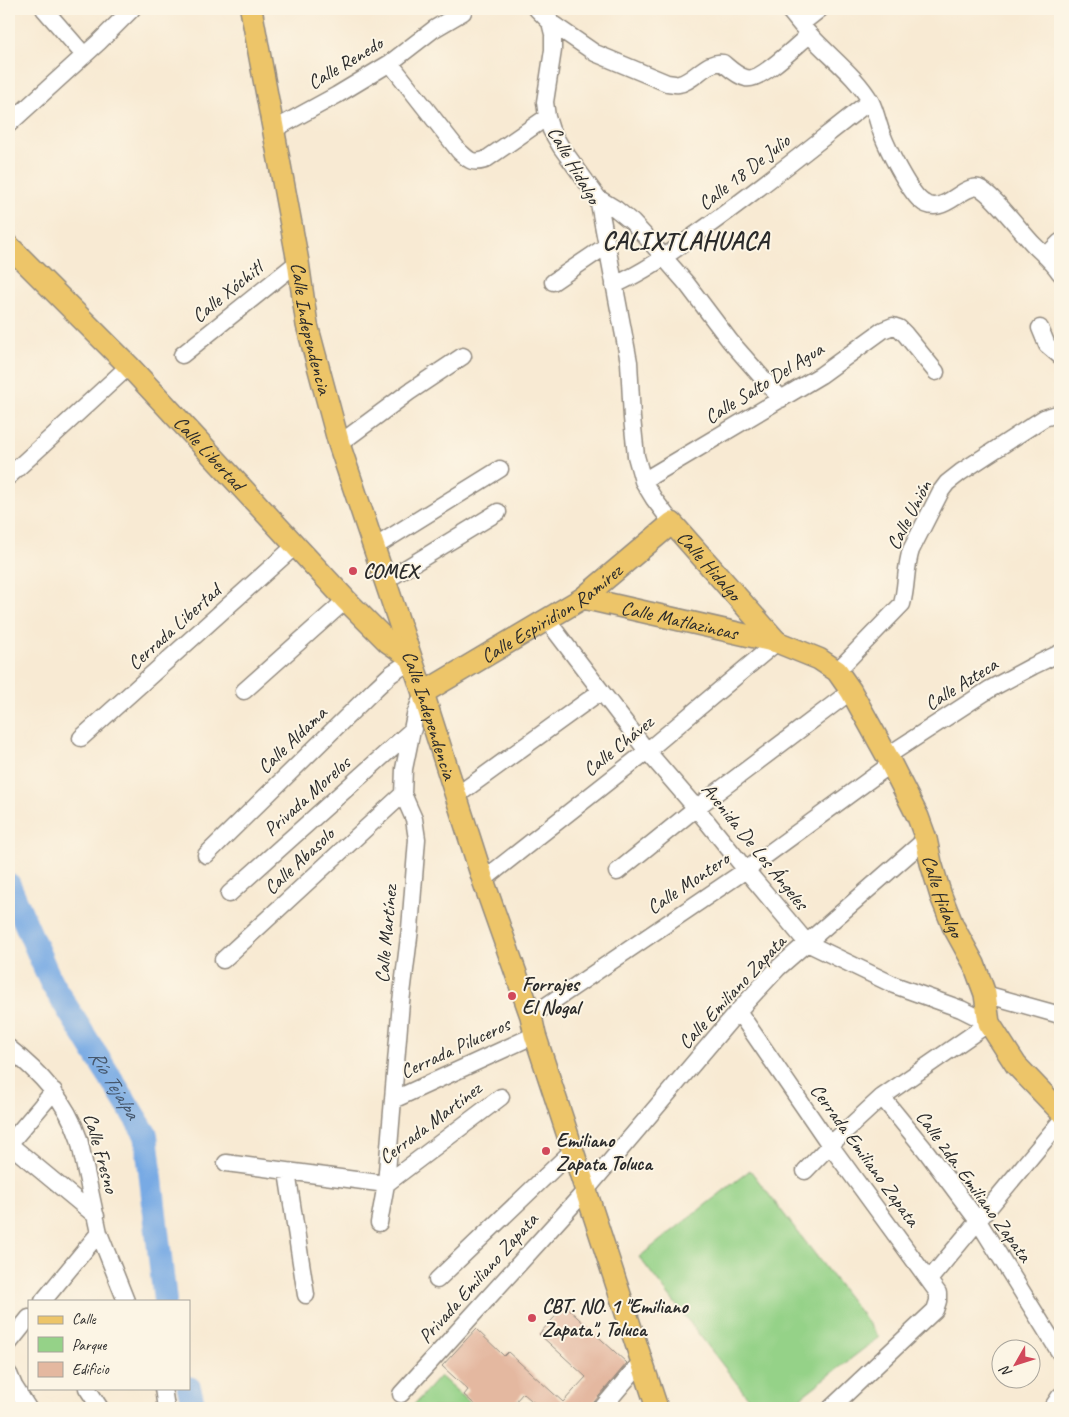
<svg xmlns="http://www.w3.org/2000/svg" width="1069" height="1417" font-family="Caveat,sans-serif">
  <rect width="100%" height="100%" fill="#fcf5e5"/>
  <filter id="ink" filterUnits="userSpaceOnUse"><feTurbulence type="fractalNoise" baseFrequency=".02" numOctaves="2"/><feDisplacementMap in="SourceGraphic" scale="10" xChannelSelector="R" yChannelSelector="G"/><feConvolveMatrix kernelMatrix="1 2 1 2 8 2 1 2 1" color-interpolation-filters="sRGB"/></filter>
  <filter id="wash" filterUnits="userSpaceOnUse"><feTurbulence type="fractalNoise" baseFrequency=".0096" numOctaves="4" result="noise"/><feDisplacementMap in="SourceGraphic" scale="20" xChannelSelector="R" yChannelSelector="G"/><feGaussianBlur stdDeviation="1.12" result="paint"/><feColorMatrix in="noise" values="0 0 0 0 0 0 0 0 0 0 0 0 0 0 0 0 0 1.4 0 .05"/><feComposite in="paint" operator="in"/></filter>
  <g filter="url(#wash)">
    <rect width="100%" height="100%" fill="#f8ead3"/>
    <path fill="#95d288" stroke="#607e5a" d="M750,1170L879,1337L787,1408H756L639,1257Z
      M440,1376L476,1408H411Z"/>
    <g fill="none" stroke-linecap="round" stroke-linejoin="round">
      <g stroke="#78aae4" stroke-width="24">
        <path id="s1" d="M9,885L51,982L146,1135L165,1301"/>
        <path d="M189,1388L193,1403L197,1408"/>
      </g>
    </g>
    <g id="blocks">
      <path fill="#e4b8a0" d="M565,1306L627,1363L594,1402L592,1408H540L523,1393L510,1408H479L464,1395L468,1390L442,1366L476,1329L504,1356L508,1352L563,1402L586,1377L539,1334Z"/>
    </g>
  </g>
  <g filter="url(#ink)">
    <use href="#blocks" fill-opacity="0" stroke="#928a7f" stroke-width="1"/>
    <g fill="none" stroke-linecap="round" stroke-linejoin="round">
      <defs>
        <path id="minor" d="M44,9L84,55
          M537,9L550,22L553,34V50L545,102L547,117L551,130L561,147L598,198L629,362L632,418L636,456L643,481L654,499L672,523
          M788,9C795,17 802,27 810,35C830,57 856,76 871,102C876,112 878,124 882,134C888,150 908,189 920,200C942,220 962,183 979,188C991,192 1023,234 1034,245C1043,254 1053,262 1060,273
          M549,18L550,22L595,53L667,83C671,83 676,85 679,84C695,81 706,60 723,63C729,68 737,76 746,78C760,82 797,45 809,35
          M801,24L820,9
          M390,63L459,151C469,160 471,164 485,160L547,117
          M9,124L99,42L132,9
          M273,130L337,95L390,63L434,29L463,12
          M598,198L616,209L632,222L647,238L687,284L730,341L781,399
          M1046,256L1060,242
          M553,282L606,246
          M614,285C643,273 669,254 695,235C755,193 812,146 870,101
          M1040,328L1047,345L1060,356
          M182,355L298,262
          M339,444L409,392L463,356
          M9,476L129,366
          M643,481L821,375L883,330L893,326L899,328L905,334L936,372
          M373,548L500,469
          M385,581L498,512
          M547,620L601,691L647,751L696,808L746,870L807,943L894,985L961,1009L989,1023
          M837,671L902,604C907,586 905,568 911,550L941,491L947,483L961,472L1030,427L1044,418L1057,414L1060,416
          M244,691L346,600
          M81,738L295,546
          M887,756L990,689L1033,666L1060,653
          M456,796L601,691
          M206,855L376,688L391,674L412,660
          M617,872L696,808L851,691
          M483,880L647,751L777,642
          M229,894L413,729
          M223,960L403,794
          M985,994L1060,1015
          M738,1011L830,1145L938,1293V1301L935,1310L831,1408
          M531,1016L746,870L891,764
          M9,1048C40,1073 66,1100 79,1139L99,1233L126,1301
          M882,1097L926,1151L978,1221L1060,1353
          M393,1100L535,1035
          M9,1144L96,1216
          M9,1144L54,1091
          M226,1163L386,1184
          M805,1171L830,1145L882,1097L989,1023
          M287,1172L306,1295
          M386,1184L501,1097
          M379,1223L386,1184L401,1002L410,929L417,839L414,819L403,794L404,769L415,715L423,693
          M437,1280L573,1150
          M929,1280L1060,1122
          M43,1301L99,1233
          M9,1343L29,1318
          M9,1374L14,1386L28,1408
          M87,1388L100,1408
          M163,1388L166,1408
          M401,1394L586,1190L738,1011L778,968L926,839
          M602,1408L641,1362
          M1052,1408L1060,1396"/>
        <g id="major">
          <path id="s2" d="M251,9L298,262L307,325L339,444L423,693L483,880L531,1016L535,1035L657,1408"/>
          <path id="s3" d="M9,246L129,366L346,600L388,642L410,657"/>
          <path id="s4" d="M583,598L777,642L819,659L837,671L851,691L887,756L918,817L926,839L931,863L941,896L953,926L974,964L985,994L989,1023L1016,1065L1060,1111"/>
          <path id="s5" d="M423,693L583,598L672,523L777,642"/>
        </g>
      </defs>
      <use href="#minor" stroke="#928a7f" stroke-width="19"/>
      <use href="#major" stroke="#928a7f" stroke-width="24"/>
      <use href="#minor" stroke="#fff" stroke-width="16"/>
      <use href="#major" stroke="#edc569" stroke-width="21"/>
    </g>
  </g>
  <g fill="#d1495b" stroke="#fcf5e5" stroke-width="2">
    <circle cx="353" cy="571" r="5"/>
    <circle cx="512" cy="996" r="5"/>
    <circle cx="546" cy="1151" r="5"/>
    <circle cx="532" cy="1318" r="5"/>
  </g>
  <g text-anchor="middle" dominant-baseline="central" stroke-width="4" stroke-linejoin="round" paint-order="stroke">
    <g font-size="20" fill="#2b2b2b" stroke="#fcf5e5">
      <text transform="translate(345 63) rotate(-31)">Calle Renedo</text>
      <text transform="translate(574 165) rotate(60)">Calle Hidalgo</text>
      <text transform="translate(744 172) rotate(-38)">Calle 18 De Julio</text>
      <text transform="translate(227 292) rotate(-39)">Calle Xóchitl</text>
      <text stroke="none"><textPath href="#s2" startOffset="325">Calle Independencia</textPath></text>
      <text transform="translate(764 383) rotate(-32)">Calle Salto Del Agua</text>
      <text stroke="none"><textPath href="#s3" startOffset="288">Calle Libertad</textPath></text>
      <text transform="translate(909 515) rotate(-63)">Calle Unión</text>
      <text stroke="none"><textPath href="#s5" startOffset="359">Calle Hidalgo</textPath></text>
      <text stroke="none"><textPath href="#s5" startOffset="151">Calle Espiridion Ramírez</textPath></text>
      <text stroke="none"><textPath href="#s4" startOffset="99">Calle Matlazincas</textPath></text>
      <text transform="translate(174 627) rotate(-42)">Cerrada Libertad</text>
      <text transform="translate(961 684) rotate(-32)">Calle Azteca</text>
      <text stroke="none"><textPath href="#s2" startOffset="730">Calle Independencia</textPath></text>
      <text transform="translate(292 740) rotate(-44)">Calle Aldama</text>
      <text transform="translate(618 746) rotate(-39)">Calle Chávez</text>
      <text transform="translate(307 796) rotate(-42)">Privada Morelos</text>
      <text transform="translate(755 846) rotate(51)">Avenida De Los Ángeles</text>
      <text transform="translate(299 861) rotate(-43)">Calle Abasolo</text>
      <text transform="translate(688 883) rotate(-34)">Calle Montero</text>
      <text stroke="none"><textPath href="#s4" startOffset="516">Calle Hidalgo</textPath></text>
      <text transform="translate(386 934) rotate(-85)">Calle Martínez</text>
      <text transform="translate(732 992) rotate(-47)">Calle Emiliano Zapata</text>
      <text transform="translate(455 1048) rotate(-25)">Cerrada Piluceros</text>
      <text transform="translate(430 1123) rotate(-37)">Cerrada Martínez</text>
      <text transform="translate(101 1153) rotate(74)">Calle Fresno</text>
      <text transform="translate(865 1155) rotate(54)">Cerrada Emiliano Zapata</text>
      <text transform="translate(974 1186) rotate(54)">Calle 2da. Emiliano Zapata</text>
      <text transform="translate(478 1278) rotate(-48)">Privada Emiliano Zapata</text>
    </g>
    <g font-size="20" font-weight="bold" fill="#2b2b2b" stroke="#fcf5e5" text-anchor="start">
      <text x="363" y="571">COMEX</text>
      <text x="522" y="984">Forrajes<tspan x="522" dy="23">El Nogal</tspan></text>
      <text x="556" y="1140">Emiliano<tspan x="556" dy="23">Zapata Toluca</tspan></text>
      <text x="542" y="1306">CBT. NO. 1 "Emiliano<tspan x="542" dy="23">Zapata", Toluca</tspan></text>
    </g>
    <g font-size="21" font-style="italic" fill="#46576c" stroke="#fcf5e5">
      <text stroke="none"><textPath href="#s1" startOffset="226">Río Tejalpa</textPath></text>
    </g>
    <g font-size="25" font-weight="bold" letter-spacing="1" fill="#2b2b2b" stroke="#fcf5e5">
      <text x="686" y="241">CALIXTLAHUACA</text>
    </g>
  </g>
  <rect width="1069" height="1417" fill="none" stroke="#fcf5e5" stroke-width="30"/>
  <rect x="28" y="1300" width="162" height="90" fill="#fcf5e5" stroke="#a8a49b"/>
  <rect x="38" y="1316" width="25" height="8" fill="#edc569" stroke="#a8a49b"/>
  <text x="72" y="1324" font-size="15" fill="#2b2b2b">Calle</text>
  <rect x="38" y="1337" width="25" height="15" fill="#95d288" stroke="#a8a49b"/>
  <text x="72" y="1350" font-size="15" fill="#2b2b2b">Parque</text>
  <rect x="38" y="1362" width="25" height="15" fill="#e4b8a0" stroke="#a8a49b"/>
  <text x="72" y="1374" font-size="15" fill="#2b2b2b">Edificio</text>
  <g transform="translate(1016 1364) rotate(231)"><circle r="24" fill="#fcf5e5" stroke="#a8a49b"/>
  <path d="M0-4L9 19L0 12L-9 19Z" fill="#d1495b"/>
  <text y="-8" font-size="14" font-weight="bold" text-anchor="middle" fill="#2b2b2b">N</text>
  </g>
</svg>
